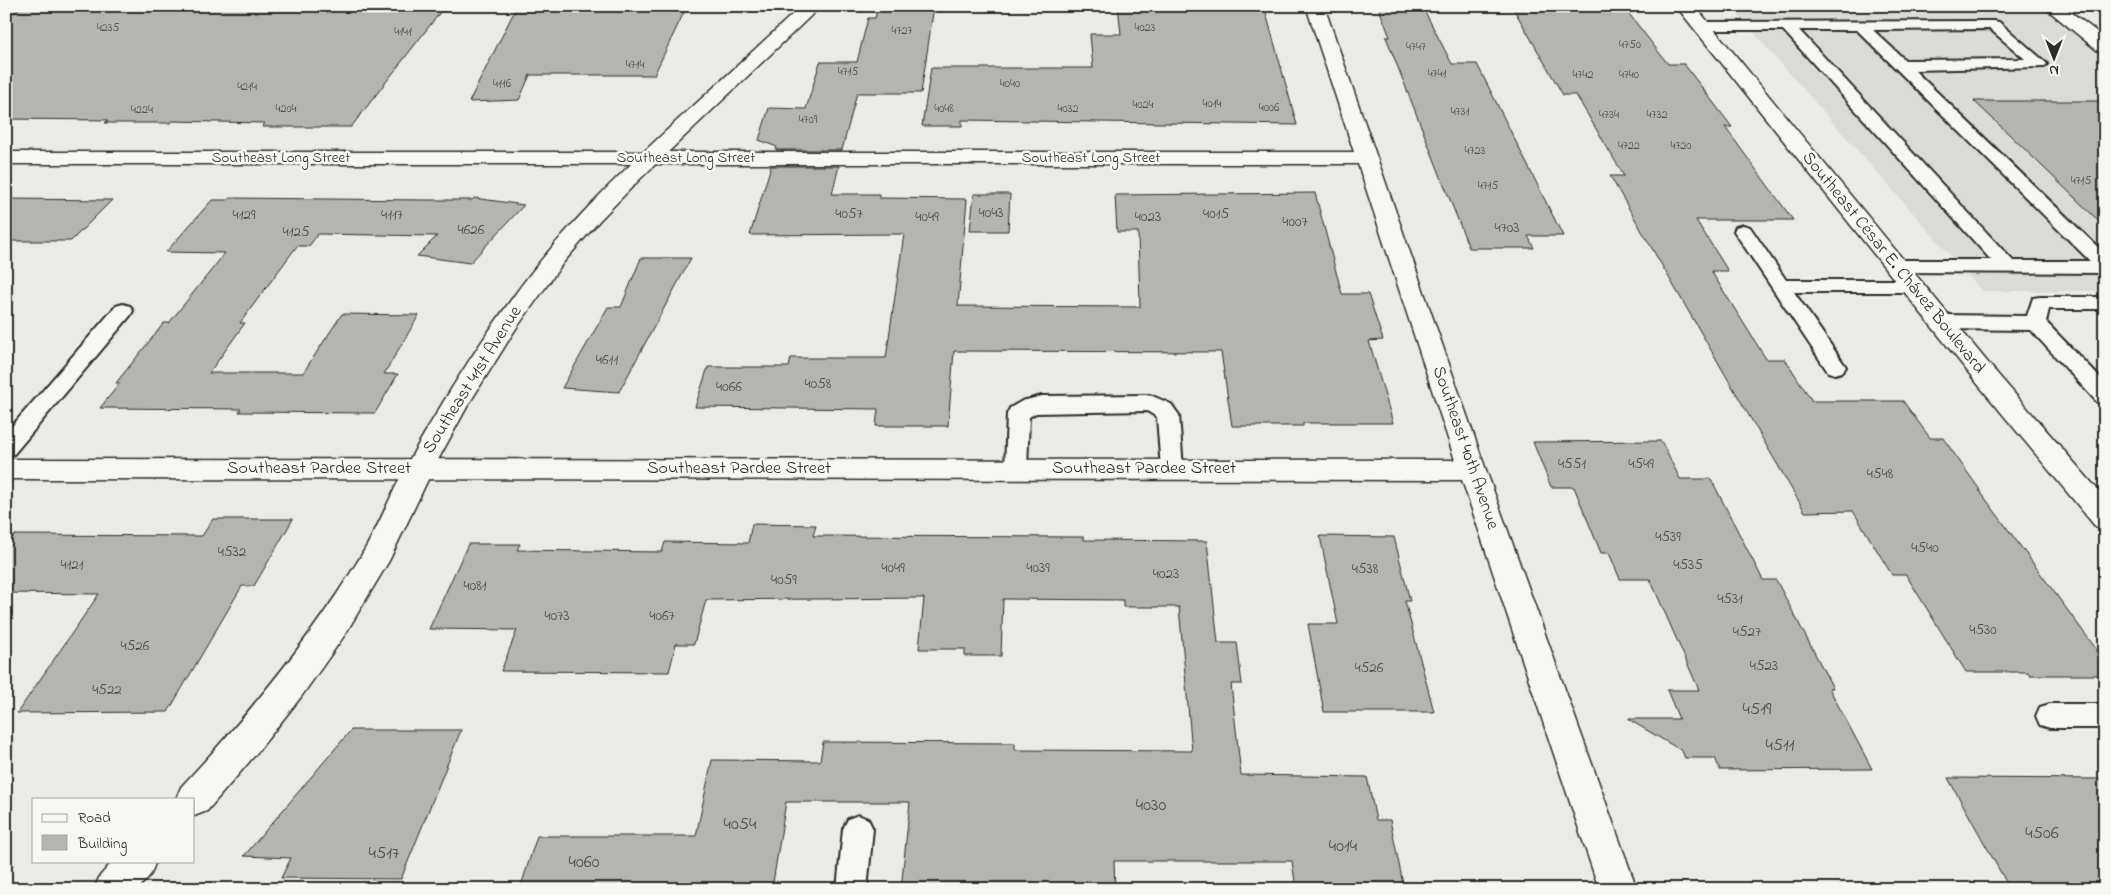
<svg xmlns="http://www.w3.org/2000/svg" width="2111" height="895" font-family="'Indie Flower',sans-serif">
  <rect width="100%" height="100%" fill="#eaeae6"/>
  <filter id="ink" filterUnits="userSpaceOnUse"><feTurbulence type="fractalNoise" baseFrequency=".02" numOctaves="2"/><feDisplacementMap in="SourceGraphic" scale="10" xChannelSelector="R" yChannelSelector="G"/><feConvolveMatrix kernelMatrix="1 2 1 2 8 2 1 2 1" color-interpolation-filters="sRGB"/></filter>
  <g filter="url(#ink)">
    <path fill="#dadad6" d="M1730,6H2046L2105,52V291H1982Z"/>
    <path fill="#b4b4b1" stroke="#2b2b2b" d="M23,6H445L351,127H262L265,123L171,121L170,123H105L108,120L6,119V19Z
      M517,6H687L654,75H530L519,100L469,102Z
      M878,6H934L921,93H857L842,150H776L777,147L759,140L769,108L806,109L820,62H857L868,18H875Z
      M1118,6H1264L1297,125L962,120V126H922L931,68H1093L1090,34H1121Z
      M1378,6H1422L1452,64H1477L1563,236H1528L1534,248H1469L1386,37H1390Z
      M1512,6H1623L1668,64H1684L1732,127H1725L1793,220H1696L1728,271H1711L1766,359H1785L1812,401H1903L1930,438H1943L1980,490H1979L2105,661V675H2030L2028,672H1966L1906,575H1892L1853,511L1805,512L1610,176H1624L1576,95H1563Z
      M1974,101H2105V227L2011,136Z
      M771,166H839L832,194H879V198L967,199L958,306L1140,307L1138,232H1117L1115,195L1315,193L1342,294H1368L1383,340L1369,341L1393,423H1303V426H1232L1221,352L954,351L948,426H876L878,409L695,407L708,367H789L791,358H886L904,234L750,235Z
      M974,194H1010L1008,231H970Z
      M230,198L424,200H472L474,198L524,205L470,263L417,256L437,236L318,234L309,246H297L240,323H245L209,373H303L342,314L419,315L384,374H398L375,413L239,412L241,409L100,408L120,383H116L164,323H169L225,253L166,252L212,200H227Z
      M6,199L112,200L71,241H6Z
      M641,258H691L619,392L562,388L608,307H621Z
      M1661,441L1680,479H1711L1763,580H1776L1833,688H1829L1872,769L1720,770L1715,758H1685L1682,751L1628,719H1679L1667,690H1699L1650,579H1620L1609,553H1601L1574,487H1551L1533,442Z
      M213,519H293L254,586H242L168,712L17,713L99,594L6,593V546L15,535L202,536Z
      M752,524L816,525L813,536L1084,537V540L1207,541L1218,643H1237L1242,684H1231L1241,775L1367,777L1376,820H1390L1404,889H1296L1292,861H1114L1115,889H901L910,802H786L772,889H520L537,836H696L712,760L820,761L823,742L1015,743V750L1192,751L1179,607H1123V600L1003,599L1001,656H965V649H919L924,598L706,600L694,644H676L669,672L501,671L517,630L429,629L468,544H520L517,550L662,552L665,542L748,543Z
      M1320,536L1394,537L1410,601H1405L1434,712H1324L1308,624H1338Z
      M351,730H461L401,879L281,878L291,858L244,856Z
      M1948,778L2105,779V889H2010Z"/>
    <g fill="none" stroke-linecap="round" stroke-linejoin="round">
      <defs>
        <path id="service" d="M1994,21L1999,22L2044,61L2047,64L2044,67L1914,70L2105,254V273L1896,272L1889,270L1886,266L1889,262L1896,260H1991L1783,30H1701L1696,29L1694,26L1696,23L1701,22ZM1990,29L2025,59L1905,60L1873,30ZM1799,30H1857L2090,261H2013Z
          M1743,225L1750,227L1786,280H1912L1919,282L1922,286L1919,290L1912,292H1794L1846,367L1842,372L1835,374L1828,372L1734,231L1736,227Z
          M2040,297H2105V309H2049L2046,322L2105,383V404L2097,402L2031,330L1941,329L1934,327L1931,322L1934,317L1941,315L2027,316L2033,298Z
          M123,304L130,306L133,311L130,316L14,454L6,456V433L116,306Z
          M1150,395L1171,404L1179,415L1183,469L1180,475L1172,478L1164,475L1161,469L1157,417L1147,411L1036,413L1029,417L1027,469L1024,475L1016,478L1008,475L1005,469L1007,414L1010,408L1022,401L1042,396Z
          M2050,704H2105V728H2050L2040,725L2036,716L2040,707Z
          M858,815L868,819L873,829L867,889H837L843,829L848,819Z"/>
        <path id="minor" d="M1306,6H1324L1486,470L1637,889H1599L1462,480L6,479V459L1455,460L1358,164H6V152H1354Z
          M2043,6H2063L2105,38V52L2098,51Z"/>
        <path id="tertiary" d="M801,6H821L640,179L600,220L563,263L515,330L467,407L433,469L389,561L344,636L301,697L255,755L207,811L194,816V799H176L181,787C248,715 310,640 361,556C378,528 390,496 406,466C438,409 472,353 511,300C559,232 618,175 679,119C720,82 761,44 801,6Z
          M113,861H156L151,874L138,889H94L100,876Z"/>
        <path id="secondary" d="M1676,6H1695L1994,370L2105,498V529L2095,526L1976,382Z"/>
      </defs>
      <use href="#service" stroke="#2b2b2b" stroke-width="4"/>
      <use href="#minor" stroke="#2b2b2b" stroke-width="3"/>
      <use href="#tertiary" stroke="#2b2b2b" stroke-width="3"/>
      <use href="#secondary" stroke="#2b2b2b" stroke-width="3"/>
      <use href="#service" fill="#f6f6f2" fill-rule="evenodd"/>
      <use href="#minor" fill="#f6f6f2" fill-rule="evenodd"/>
      <use href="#tertiary" fill="#f6f6f2" fill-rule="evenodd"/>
      <use href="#secondary" fill="#f6f6f2" fill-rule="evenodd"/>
    </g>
  </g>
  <g text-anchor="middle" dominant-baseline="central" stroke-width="5" stroke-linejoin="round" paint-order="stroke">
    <g font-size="12" fill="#4d4d4c">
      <text x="108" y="28">4235</text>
      <text x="1145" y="28">4023</text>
      <text x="902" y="31">4727</text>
      <text x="403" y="32">4141</text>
      <text x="1630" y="45">4750</text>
      <text x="1416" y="47">4747</text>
      <text x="635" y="65">4714</text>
      <text x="848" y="72">4715</text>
      <text x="1437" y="74">4741</text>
      <text x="1583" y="75">4742</text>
      <text x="1629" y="75">4740</text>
      <text x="502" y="84">4116</text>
      <text x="1010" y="84">4040</text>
      <text x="247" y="87">4214</text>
      <text x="1212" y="104">4014</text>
      <text x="1143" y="105">4024</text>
      <text x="1269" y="108">4006</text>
      <text x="286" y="109">4204</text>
      <text x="944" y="109">4048</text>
      <text x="1068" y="109">4032</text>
      <text x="142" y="110">4224</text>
      <text x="1460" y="112">4731</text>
      <text x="1609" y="115">4734</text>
      <text x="1657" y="115">4732</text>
      <text x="808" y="120">4709</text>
      <text x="1629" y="146">4722</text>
      <text x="1681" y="146">4720</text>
      <text x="1475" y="151">4723</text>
      <text x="2081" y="181">4715</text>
      <text x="1488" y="186">4715</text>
    </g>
    <g font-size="15" fill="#2b2b2b" stroke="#f6f6f2">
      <text x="281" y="158">Southeast Long Street</text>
      <text x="686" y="158">Southeast Long Street</text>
      <text x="1091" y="158">Southeast Long Street</text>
    </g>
    <g font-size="15" fill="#4d4d4c">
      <text x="991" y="213">4043</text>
      <text x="849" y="214">4057</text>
      <text x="1216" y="214">4015</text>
      <text x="244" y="215">4129</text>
      <text x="392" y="215">4117</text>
      <text x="927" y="217">4049</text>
      <text x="1148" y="217">4023</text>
      <text x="1295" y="222">4007</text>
      <text x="1507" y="228">4703</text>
      <text x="471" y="230">4626</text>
      <text x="296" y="232">4125</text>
      <text x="607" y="360">4611</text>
      <text x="818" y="384">4058</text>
      <text x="729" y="387">4066</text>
      <text x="1572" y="464">4551</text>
      <text x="1641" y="464">4549</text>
      <text x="1880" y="474">4548</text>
      <text x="1668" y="537">4539</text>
      <text x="1925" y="548">4540</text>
      <text x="232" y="552">4532</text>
      <text x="72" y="565">4121</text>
      <text x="1688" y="565">4535</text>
      <text x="893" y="568">4049</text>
      <text x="1038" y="568">4039</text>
      <text x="1365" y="569">4538</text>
      <text x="1166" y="574">4023</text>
      <text x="784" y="580">4059</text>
      <text x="475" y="586">4081</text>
      <text x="1730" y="599">4531</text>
      <text x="557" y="616">4073</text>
      <text x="662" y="616">4067</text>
      <text x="1983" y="630">4530</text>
      <text x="1747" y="632">4527</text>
      <text x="135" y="646">4526</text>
      <text x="1764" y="666">4523</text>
      <text x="1369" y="668">4526</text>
      <text x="107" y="690">4522</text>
    </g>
    <g font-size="18" fill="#2b2b2b" stroke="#f6f6f2">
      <text transform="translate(1893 263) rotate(51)">Southeast César E. Chávez Boulevard</text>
      <text transform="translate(473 380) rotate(-58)">Southeast 41st Avenue</text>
      <text transform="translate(1465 448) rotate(71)">Southeast 40th Avenue</text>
      <text x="319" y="469">Southeast Pardee Street</text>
      <text x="739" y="469">Southeast Pardee Street</text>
      <text x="1144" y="469">Southeast Pardee Street</text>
    </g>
    <g font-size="18" fill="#4d4d4c">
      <text x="1757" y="710">4519</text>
      <text x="1780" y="746">4511</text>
      <text x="1151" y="806">4030</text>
      <text x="740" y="825">4054</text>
      <text x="2042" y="834">4506</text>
      <text x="1343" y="847">4014</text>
      <text x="384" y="854">4517</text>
      <text x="584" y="863">4060</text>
    </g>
  </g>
  <rect width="2111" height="895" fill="none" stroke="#f6f6f2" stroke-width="25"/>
  <rect x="12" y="12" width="2086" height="870" fill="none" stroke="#2b2b2b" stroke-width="2" filter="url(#ink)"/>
  <rect x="32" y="798" width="162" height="65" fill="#f6f6f2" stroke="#a5a5a2"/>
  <rect x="42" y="814" width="25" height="8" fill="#f6f6f2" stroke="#a5a5a2"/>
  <text x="78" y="822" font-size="15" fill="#2b2b2b">Road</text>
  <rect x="42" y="835" width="25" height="15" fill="#b4b4b1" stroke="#a5a5a2"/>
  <text x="78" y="848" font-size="15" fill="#2b2b2b">Building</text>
  <g transform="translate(2054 58) rotate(180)" stroke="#f6f6f2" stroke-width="4" paint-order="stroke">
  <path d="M0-4L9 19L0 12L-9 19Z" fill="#2b2b2b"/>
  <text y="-8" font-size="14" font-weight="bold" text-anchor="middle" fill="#2b2b2b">N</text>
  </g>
</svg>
